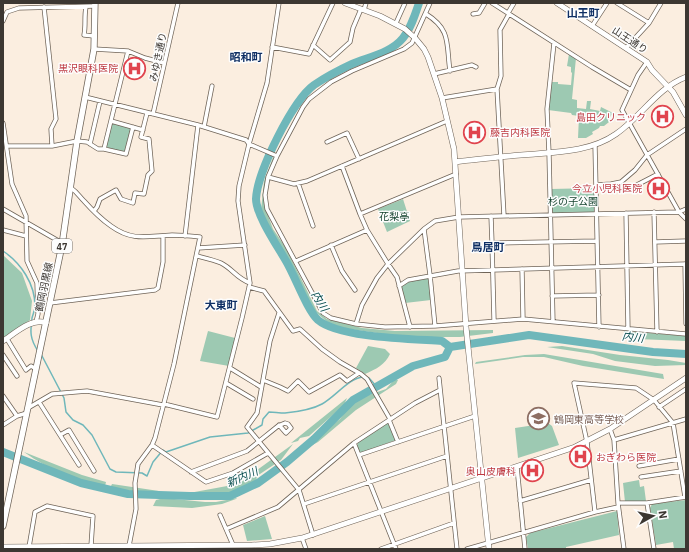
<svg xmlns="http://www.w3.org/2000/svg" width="689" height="552" font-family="'IBM Plex Sans','Noto Sans JP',sans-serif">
  <rect width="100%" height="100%" fill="#fbeee0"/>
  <path fill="#9dc9b2" d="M569,54L576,58L572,99L577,100V108L586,109L587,101H591L590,109L600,111L601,107L613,113L608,120L609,122L604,126H600L599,128L592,132L593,134L586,138H578L579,116L572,115L571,113L548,110L551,82H558V84L571,85L572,73L571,72V67L567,66Z
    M112,123L131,127L125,153L106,147Z
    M273,157L275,158L265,182L266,210L273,229L286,248L317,311L327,319L362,328L395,331L493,330V333L460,337H438L437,338L431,339L426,336L418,337L384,334L350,329L331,325L318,314L311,307L293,267L267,223L261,210L264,181Z
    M595,188V210L593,213H553L552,212L551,189Z
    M403,199L410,221L387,232L378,209Z
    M3,255L22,273L32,301L30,320L3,338Z
    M429,277L431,300L405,303L401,286L409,282Z
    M208,331L235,338L229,366L200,361Z
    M624,331L686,336V341L637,339L625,337Z
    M368,346L385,349L390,354C385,365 376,369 365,374L356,368Z
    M562,346L620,355L668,360L686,363V365L655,366L615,361L593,354L547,347Z
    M544,354L663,374L664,379L583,366L544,357H523L475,364L476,362L525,355Z
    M394,380H398L396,384L356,410L318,442L309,447L323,432L340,419L349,407L357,399L386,389Z
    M347,398L344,405L309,436L300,438L298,441L291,443Z
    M388,422L396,440L361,453L359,452L357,446L358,442Z
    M548,423L552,426L559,445L518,458L515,428Z
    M293,444L281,460L257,476L256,482L230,494L208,495L189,493L238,484Z
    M24,452L82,475L106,482L105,486C76,480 49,470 24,452Z
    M639,480L640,487L644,486L646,501L625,502L623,483Z
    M112,484L159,491V494L124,492L110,488Z
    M164,498L205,502H216L237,498L236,499L222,504L192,508L153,506L156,500Z
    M686,500V549H674L673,542L656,545L650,508L652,504Z
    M617,511L619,535L566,547V549H528L526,537L530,533Z
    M265,516L272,539L247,541L243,525Z"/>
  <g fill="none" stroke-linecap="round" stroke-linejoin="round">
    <path stroke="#6fb7ba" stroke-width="1.5" d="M3,251C21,263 35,284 35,306C35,310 33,314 32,318C30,332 30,339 38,351
      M41,354L64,398L66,412L73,420L83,425L92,435L110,469L116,472L142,473L147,476L153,462L163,450L166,452L210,437L248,433L262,425L263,419L269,412C274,412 279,413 285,413C295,412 313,409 322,404C335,397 349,378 363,377
      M367,378H369L377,387"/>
    <path stroke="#6fb7ba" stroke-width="8" d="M419,3C415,15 411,28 403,38C391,53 368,57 352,64C339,70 326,77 314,85C293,100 257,172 256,199C256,215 278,247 286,261C295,276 307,310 318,320C339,338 414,339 442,341L450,347L529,335L653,352L686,354
      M3,452L81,483L128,494L190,496H230L258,483L287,462L314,439L353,400L413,366L445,357L450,347"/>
    <defs>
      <path id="street" d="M430,3L412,43L404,49L352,71L331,82L309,99L303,107L277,156L268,177L265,195L267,209L323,313L331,318L356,324L385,327L435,326L523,319L686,334
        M492,3L592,67L631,90
        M617,3L649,23
        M44,7L56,119L51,129L52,146
        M86,7C84,17 86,25 84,35L94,36
        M364,10L366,3
        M508,13L514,3
        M426,14C452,30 446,45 450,71
        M473,14L479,13L485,3
        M3,21L7,12L19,8L95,6
        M396,23L405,3
        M592,26L607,3
        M313,45L330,60L350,42L353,28L361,9
        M272,47L309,54L333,3
        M626,48L649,23L661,3
        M94,49L128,51L145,58L164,63
        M647,62L638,75L622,110L679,212L686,219
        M434,74L472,65L476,67
        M85,97L198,125L246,140L249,144L277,156
        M442,98L497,89
        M153,114L178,3
        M111,121L143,130
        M3,123L12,184L26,216L27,261L37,283L38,314L36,322
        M204,127L212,86
        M327,142L347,133L359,159
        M90,144L100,101
        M595,145L599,327
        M7,146H52L77,141L87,142L98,149H104L126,154L133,127
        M104,149L128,51
        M342,166L360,214L367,230L388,264L397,277L410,327
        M268,177L294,184L307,181L447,121
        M298,183L313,226
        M596,185L611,184L621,182L635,170L647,155L686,129
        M71,188C77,192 79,196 84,201C92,210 101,219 111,226C133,242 148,236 172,235C181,235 191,236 200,237L174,364L155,438L152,445L138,464L135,483L136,509L129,546L127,549
        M631,188L658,174
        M3,209L62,243
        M94,211L97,207L100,199L116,190L121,199L133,203L135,193L144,194L148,175L152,171L149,139L141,137L147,113
        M654,212L657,332
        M626,213L628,329
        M360,214L456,174
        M491,216L492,243L597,241
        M504,216L497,89L501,76L500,30L509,14
        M424,229L430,275L435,326
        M3,230L26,236
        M185,236L198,125
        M655,242L686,241
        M492,243L494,320
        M331,245L342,271L355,290
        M198,248L245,245
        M197,256C205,258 214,260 221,263C233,269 236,278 250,283
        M296,261L367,230
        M685,264L686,324
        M522,269L523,319
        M399,286L408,280L458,271L686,264
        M249,287L264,291L293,331L300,329L322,349L340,362L361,374L367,379L390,419
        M552,296L599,295
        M50,303L155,290L158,288L163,262V236
        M279,313L270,341L257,413L247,427L299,490L313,535
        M553,322L549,153L547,109L554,43
        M356,324L362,305L377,278L388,264L424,229L435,221L459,217L679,212L686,209
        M7,339L26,370L31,366L36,369
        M3,355L17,376
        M230,368L261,387
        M439,378L457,549
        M263,380L280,387L288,391L298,381L309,392L340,375L347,381L359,373
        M226,383L253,399
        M3,396L17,416
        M39,402L79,465
        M164,404L217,417L242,318L250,283L238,201L239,186L249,144L267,83L279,3
        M659,407L686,389
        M28,408L52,394L87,391L163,405
        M389,420L398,442
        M3,425L17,416L27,413
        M610,429L614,440L618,503L624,549
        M60,435L69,430L94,471
        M614,440L686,419
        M354,443L396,549
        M152,445L206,482L233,473L268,453
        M359,455L475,416
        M639,466L679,459
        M517,467L525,549
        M191,472L247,451L278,426L285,423L288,424L291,428L286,433L279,425
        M641,477L681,471
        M520,501L591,480
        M618,503H647L686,497
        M647,503L654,549
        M304,504L447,456
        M595,512L587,442L574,383L636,388L654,400L673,423L685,497
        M220,515L233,545
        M226,529L278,507L354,443L415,403L440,390
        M302,538L306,549
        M29,547L35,512L47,506L93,516L91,546
        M381,549L454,523
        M467,549L595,512L618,507"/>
      <path id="secondary" d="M345,3L380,16L405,29L415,38L424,49L428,57L442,98L454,149L466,327L489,549
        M557,3L647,62L652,70L673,92L686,115
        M455,162C477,159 499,157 521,155C553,152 589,153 616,134C641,117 657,88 686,77
        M3,341C14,334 32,317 46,323
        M3,547L252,545L270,544L302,538L575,447L610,429L686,378"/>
      <path id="primary" d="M3,526L62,245L77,141L94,49L95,3"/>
    </defs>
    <use href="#street" stroke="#6f6458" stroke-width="5"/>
    <use href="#secondary" stroke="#6f6458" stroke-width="6"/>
    <use href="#primary" stroke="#6f6458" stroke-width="7"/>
    <use href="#street" stroke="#fff" stroke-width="3.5"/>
    <use href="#secondary" stroke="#fff" stroke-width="5"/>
    <use href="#primary" stroke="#fff" stroke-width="5.5"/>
  </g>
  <defs>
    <symbol id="hospital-ring" viewBox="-11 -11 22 22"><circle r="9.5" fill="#fdfdfd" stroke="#e0444e" stroke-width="1.5"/><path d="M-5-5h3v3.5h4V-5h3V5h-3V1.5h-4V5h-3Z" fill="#e0444e"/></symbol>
    <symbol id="school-ring" viewBox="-11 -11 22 22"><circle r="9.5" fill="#fdfdfd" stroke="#8d6e63" stroke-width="1.5"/><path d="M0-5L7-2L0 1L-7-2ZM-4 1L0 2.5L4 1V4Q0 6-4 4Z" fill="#8d6e63"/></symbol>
  </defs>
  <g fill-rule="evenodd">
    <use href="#hospital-ring" x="122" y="56" width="25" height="25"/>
    <use href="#hospital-ring" x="650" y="104" width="25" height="25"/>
    <use href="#hospital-ring" x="462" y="120" width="25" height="25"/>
    <use href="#hospital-ring" x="646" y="176" width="25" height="25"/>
    <use href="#school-ring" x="526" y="406" width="25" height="25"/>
    <use href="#hospital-ring" x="568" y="444" width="25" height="25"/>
    <use href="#hospital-ring" x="520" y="458" width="25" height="25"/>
  </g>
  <g text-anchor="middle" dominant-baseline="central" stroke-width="3" stroke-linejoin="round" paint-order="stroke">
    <rect fill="#fdfdfd" stroke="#76726f" stroke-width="1" x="52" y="239" width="20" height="14" rx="3"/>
    <g font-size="9" font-weight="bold" fill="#3c3732">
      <text x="62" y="246">47</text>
    </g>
    <g font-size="10" fill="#3c3732" stroke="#fdfdfd">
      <text transform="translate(630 40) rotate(33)">山王通り</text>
      <text transform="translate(158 57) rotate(-78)">みゆき通り</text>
      <text transform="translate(44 287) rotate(-78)">鶴岡羽黒線</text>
    </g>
    <g font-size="10" fill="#be3a42" stroke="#fdfdfd" text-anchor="end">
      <text x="118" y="68">黒沢眼科医院</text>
      <text x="646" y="117">島田クリニック</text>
      <text x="490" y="132" text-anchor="start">藤吉内科医院</text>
      <text x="642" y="188">今立小児科医院</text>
      <text x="596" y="457" text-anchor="start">おぎわら医院</text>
      <text x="516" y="471">奥山皮膚科</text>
    </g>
    <g font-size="10" fill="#13412d" stroke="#fdfdfd">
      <text x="573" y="201">杉の子公園</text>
      <text x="394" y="216">花梨亭</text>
    </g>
    <g font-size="10" fill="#785e54" stroke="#fdfdfd" text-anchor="start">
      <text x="554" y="419">鶴岡東高等学校</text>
    </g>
    <g font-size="11" font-weight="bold" fill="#0f2f64" stroke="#fdfdfd">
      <text x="583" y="13">山王町</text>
      <text x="246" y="57">昭和町</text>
      <text x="488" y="247">鳥居町</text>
      <text x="221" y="305">大東町</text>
    </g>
    <g font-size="11" font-style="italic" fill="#074c4e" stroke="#fdfdfd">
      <text transform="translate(320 301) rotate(59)">内川</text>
      <text transform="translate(633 337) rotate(7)">内川</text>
      <text transform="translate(242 477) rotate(-24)">新内川</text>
    </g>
  </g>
  <rect width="689" height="552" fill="none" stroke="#3c3732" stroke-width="8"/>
  <g transform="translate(653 516) rotate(82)" stroke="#fdfdfd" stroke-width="3" paint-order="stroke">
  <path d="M0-3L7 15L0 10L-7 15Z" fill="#3c3732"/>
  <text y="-6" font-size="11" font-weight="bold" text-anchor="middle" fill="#3c3732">N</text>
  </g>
</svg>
